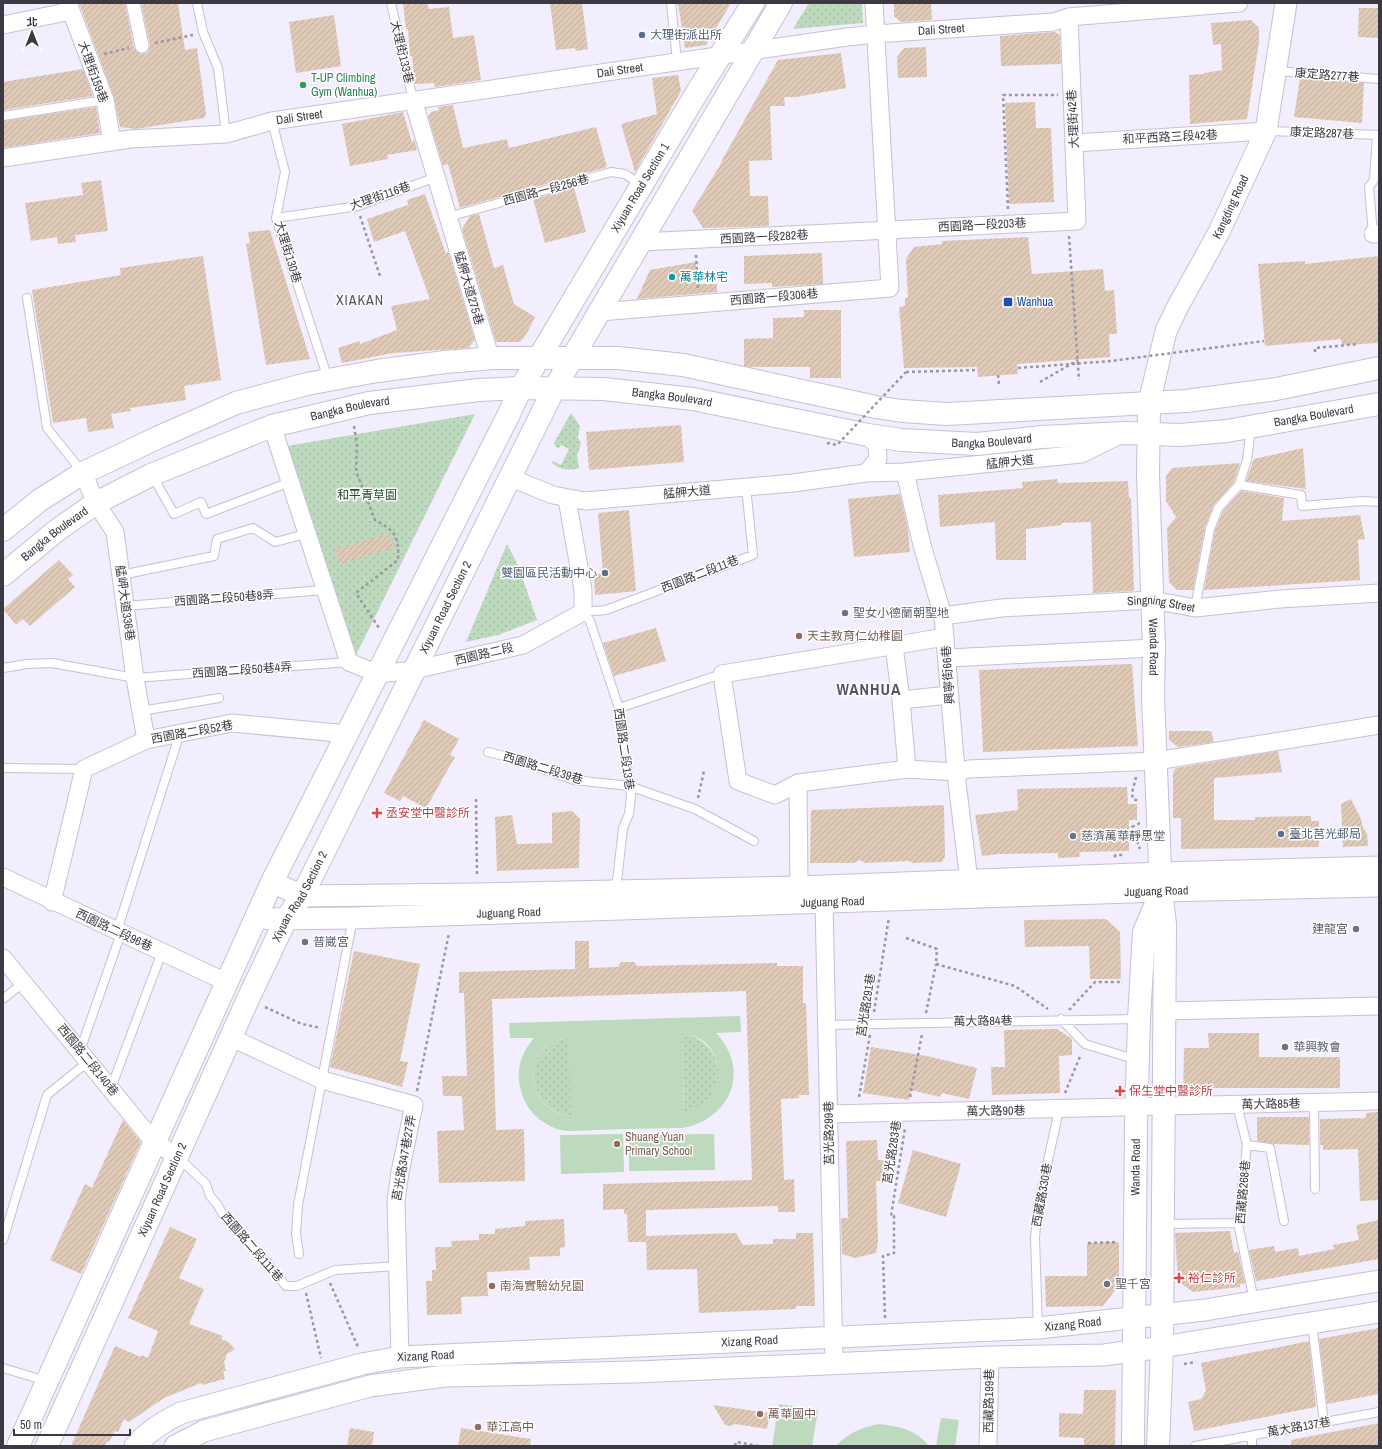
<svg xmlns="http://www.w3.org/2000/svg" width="1382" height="1449" font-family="'Archivo Narrow','Noto Sans TC',sans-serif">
  <defs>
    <pattern id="grass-dots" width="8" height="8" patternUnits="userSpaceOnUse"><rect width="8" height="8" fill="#bdd9be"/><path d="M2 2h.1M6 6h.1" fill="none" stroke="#a3bba4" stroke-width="1.8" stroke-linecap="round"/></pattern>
    <pattern id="building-hatch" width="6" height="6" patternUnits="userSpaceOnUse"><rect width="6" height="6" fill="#decab7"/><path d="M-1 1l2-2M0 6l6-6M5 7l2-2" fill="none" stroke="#bfae9f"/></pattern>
  </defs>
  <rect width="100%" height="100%" fill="#f3eefd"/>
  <path fill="url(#grass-dots)" d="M809,3H862L863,23L793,29Z
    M571,413L580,426L578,437L581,444L577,455L579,468C569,471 560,470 552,463L553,461L561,465L569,449L561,445L559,448L556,447L554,443Z
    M475,414L355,657L287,446Z
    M507,544L518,565L537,620L498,635L466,642Z
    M682,1033C729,1042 731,1102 684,1113Z
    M569,1037L572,1116C522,1111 521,1047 569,1037Z"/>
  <path fill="#bdd9be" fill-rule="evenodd" d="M740,1016L741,1032L716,1033C751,1070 731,1119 682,1128C654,1128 625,1129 597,1130C584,1130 569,1133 557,1129C539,1122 526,1110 521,1091C515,1071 521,1053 534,1038H510L509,1023ZM682,1034C728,1036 731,1103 684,1112ZM569,1037L571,1116C522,1111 521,1047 569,1037Z
    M623,1134L624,1172L561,1174L560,1135Z
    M714,1134L715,1170L629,1171V1135Z
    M779,1404L818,1410L812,1446H772Z
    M941,1418L959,1420L955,1446H936Z
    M879,1424C898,1426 917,1430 929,1446H836C848,1433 862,1427 879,1424Z"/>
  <path fill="url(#building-hatch)" d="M79,3H125L134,48L139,53L143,54L148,52L150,45L141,3H178L185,50L197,48L206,114L204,118L136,129L120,127L114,97Z
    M403,3H427L429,9L449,7L453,38L474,35L481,80L435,87L434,83L415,84L412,56H410L408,29H406Z
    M550,3H582L588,49L576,51L575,48L556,50Z
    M678,3H731L706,45L685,48Z
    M894,3H931L932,20L901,22L894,16Z
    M1359,8H1379V38L1358,37Z
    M334,15L341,66L296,73L289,22Z
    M1251,20L1259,28V42L1247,119L1190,124L1189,75L1204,74V73L1222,70L1221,44L1213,45L1211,23Z
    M1055,32L1060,35L1061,64L1001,66L1000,36Z
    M926,47L927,77L898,78L897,57L904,48Z
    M841,53L846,88L796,97H784L785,106H770L772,160L749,161L750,196H768L769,226L703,228L692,211L722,162H721L778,60Z
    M83,69L93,96L3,110V82Z
    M678,75L681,91L635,172L621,124L657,114L652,78Z
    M1300,78L1364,83L1362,123L1294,117Z
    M1035,102L1036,128H1051L1054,202L1009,204L1005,103Z
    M453,105L463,148L507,139L509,148L596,127L607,167L460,208L448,164L443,166L428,116L431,112L439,110L438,107Z
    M96,107L100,133L3,148V121Z
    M403,112L412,143L414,139L417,150L387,155L388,159L350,166L342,124Z
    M101,180L108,231L75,235L76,242L58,244L57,237L31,241L25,203L83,195L81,183Z
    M574,188L586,232L545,243L533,199Z
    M425,194L446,254L448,251L475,340L468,348L393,353L342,363L338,348L359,341L360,344L397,330L391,306L430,299L405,231L374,242L367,219L408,205L407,200Z
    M479,214L494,268L503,265L514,304L535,317L526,335L520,342H496L462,229L470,216Z
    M270,230L310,359L266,365L246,244L250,243L248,232Z
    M1028,237L1032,274L1103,269L1105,291L1114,290L1117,334H1109L1110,357L1017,364L1018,374L978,377L977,367L904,368L899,307L905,306V298H908L906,259L914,247L942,244V241Z
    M822,253L823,284L772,287V283L744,284V256Z
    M203,256L221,380L184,386L186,400L130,408L131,411L111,414L114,428L88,432L86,418L53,423L32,290L121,275L120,268Z
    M1379,256L1378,343L1342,345L1341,339L1265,346L1258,264L1305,261V264Z
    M696,262V284H717V292L637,299L650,270Z
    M804,310H841V378H810V367H752L744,366V339L773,338V318L804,317Z
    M681,425L684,462L589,470L586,432Z
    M1303,448L1306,489L1246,481L1254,459Z
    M1240,463L1234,482L1214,505L1205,527L1193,590H1177L1169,582L1167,528L1176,517L1166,501V476L1172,468Z
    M1057,479L1058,483L1128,481L1129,498H1131L1134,589L1132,591L1093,593L1091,522L1061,523L1062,525L1026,529V560H996L995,522L940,527L938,495L1023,488L1022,482Z
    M1241,491L1284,498L1282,521L1360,515L1365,539L1358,540L1360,580L1204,590L1215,530L1223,511Z
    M900,494L908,529L910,552L854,557L848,499Z
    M629,510L636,591L595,595L594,574L603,573L598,513Z
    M390,533L394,548L340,564L335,549Z
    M59,560L73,575L68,579L75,587L30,626L23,619L16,625L3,609Z
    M656,628L666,661L614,676L603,643Z
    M1132,664L1138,746L983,752L979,670Z
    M424,720L459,739L450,755L455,757L426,808L403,796L400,801L384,793Z
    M1169,731H1211L1214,742L1178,747L1169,740Z
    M1278,751L1282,772L1214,778V820H1255V817L1311,816V821H1319V847L1181,849V818H1173V772L1176,768Z
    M1127,787L1128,804H1137V820H1129V851L1079,852L1080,857L1058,858V853L999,854L982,856L975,815L1018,810L1017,789Z
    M1351,799L1361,819L1363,828L1367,833L1368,846L1343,847L1341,804Z
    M944,805L945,857L942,862L913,863L909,861L865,863L860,860L854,863H810L811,810Z
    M572,811L580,819L579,868L497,871L495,817L512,815L517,844L552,843V813Z
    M1106,919L1120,932L1121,979H1090L1089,946L1025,947L1024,920Z
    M575,941H589V968L618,967L621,962H634L637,966L777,963V966H803V1003H806L809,1095H798L799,1098L781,1099L784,1180L794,1179L795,1212H778V1206L646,1210V1242H628L627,1214H624V1209L603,1210V1184L752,1180L746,991L492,999L496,1130L524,1129L525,1181L439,1183L437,1131L464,1130L462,1096H443L442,1076H467L464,993H459V972L575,969Z
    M354,951L420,964L400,1061L408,1062L402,1087L330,1067Z
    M1057,1029L1072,1039V1055L1059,1056L1060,1093L992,1095L991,1067H1005L1004,1030Z
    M1208,1033H1259V1057H1340V1088H1210L1209,1090H1203V1095L1183,1094L1184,1048H1209Z
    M871,1047L927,1056L977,1068L969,1099L942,1093L940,1097L911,1090L909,1100L863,1093Z
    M1379,1112V1200L1360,1201L1358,1149L1323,1150V1145H1320V1119L1366,1118V1113Z
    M1257,1117H1309V1145L1274,1144L1257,1141Z
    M123,1120L141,1142L81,1274L50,1260L85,1184L92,1188Z
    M877,1140L878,1160H889L890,1181H876L878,1241L876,1253L855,1258L842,1254L841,1218H848L846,1141Z
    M913,1150L961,1164L946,1217L898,1203Z
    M564,1219L565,1247L560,1248V1256L529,1257L530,1270L487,1272L488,1296L461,1297L462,1314L427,1315L426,1281H432V1270H436L435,1247H452L451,1241L479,1240V1234H495V1229L525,1226V1221Z
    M1379,1220V1259L1256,1281L1249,1250L1274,1246L1275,1252L1298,1248L1299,1256L1334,1249L1333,1245L1359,1240L1356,1225Z
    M170,1227L197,1239L179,1278L204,1289L189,1324L223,1336L221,1339L227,1341L235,1349L227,1354L224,1362L226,1371H223L225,1379L202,1385L201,1383L164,1398L129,1422L124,1419L118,1432L115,1431L109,1442L107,1441L104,1446H71L115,1346L141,1357L142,1355L148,1358L158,1331L128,1318Z
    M1230,1231L1234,1253L1238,1252L1245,1283L1240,1284V1287L1193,1292L1178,1281L1175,1233Z
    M736,1233L743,1245L773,1244V1239H796V1233H813L815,1306H796V1309L699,1313L697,1269L647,1270L646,1236Z
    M1119,1242V1285L1103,1306L1046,1307L1045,1276H1087V1243Z
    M1379,1328V1394L1327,1404L1319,1339Z
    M1309,1341L1316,1407L1194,1431L1188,1402L1201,1399L1206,1391L1201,1363Z
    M1084,1390H1116L1115,1446H1084V1438L1059,1437V1413L1083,1414Z
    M713,1405L770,1413L767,1429L735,1424L731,1426L725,1425Z
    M1379,1423V1446H1291V1440Z
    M350,1428L374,1432L372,1446H347Z
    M461,1428L531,1439L530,1446H458Z"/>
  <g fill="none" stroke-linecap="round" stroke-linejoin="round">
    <defs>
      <path id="service" d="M197,3L203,32L218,68L226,134
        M391,3L413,100
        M671,3L677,61
        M1276,71L1379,79
        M3,116L105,100
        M272,121L285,172L276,218L328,379
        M1267,131L1379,135
        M448,217L611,172L625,174L640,184
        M276,218L358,206L436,177
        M1373,234L1369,187L1374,180L1377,135
        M27,298L47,428L83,473
        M152,475L174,514L201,502L206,514L290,482
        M1239,485L1301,495L1302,506L1363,501L1379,502
        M121,575L214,556L217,539L253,528L275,542L306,534
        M125,606L324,590
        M1195,608L1210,529L1218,508L1239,485L1247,460L1251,428
        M583,612L590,621L619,708L631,796L629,814L623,828L616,890
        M583,612L606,610L753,555L746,487
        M3,668L27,664L52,663L135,678L349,662
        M619,708L722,674
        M141,711L219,698
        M488,752L508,757L574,780L629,786L695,809L754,841
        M3,768L84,769
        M117,931L180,733
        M3,999L24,982
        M1061,1019L1085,1044L1137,1060
        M827,1025L1138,1019
        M80,1051L121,933
        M111,1088L162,952
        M1314,1103L1315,1189
        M1237,1105L1247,1145L1238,1223L1254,1301
        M1247,1145L1270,1148L1284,1221
        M178,1157L206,1184L210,1196L217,1204L224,1216L269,1265L286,1286H297L335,1270L398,1266
        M1163,1224L1238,1223
        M3,1240L47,1095L89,1061
        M299,1254L296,1234L298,1205L353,918
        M1312,1323L1324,1423
        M1038,1328L1035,1238L1038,1206L1059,1110
        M3,1368L46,1381
        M1252,1436V1446
        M1195,1446L1379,1412"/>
      <path id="pedestrian" d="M133,3L142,46"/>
      <g id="minor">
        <path d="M68,3L105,100L112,142"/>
        <path d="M3,25L71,11"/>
        <path d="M413,100L488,350L494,358"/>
        <path d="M1074,143L1266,131"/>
        <path id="s1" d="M3,158L130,139L226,134L272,121L847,37L875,34L1053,22L1069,17L1239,3"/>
        <path d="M1373,234H1379"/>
        <path d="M641,242L1077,221L1069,17"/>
        <path d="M600,312L890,288L874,3"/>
        <path d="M272,426L349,662L378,674L414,670L523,645L583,612V590L567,499"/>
        <path d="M905,472L922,545L943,616L957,782L969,881"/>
        <path d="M83,473L96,503L115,532L135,678L146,740"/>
        <path d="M866,473L878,459L877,446L868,435"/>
        <path d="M511,478L553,495L585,501L793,483L866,473L905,472L1081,454L1120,435"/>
        <path id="s2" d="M943,616L1001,608L1152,600L1195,608L1280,599L1379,593"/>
        <path d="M894,646L901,700L907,769"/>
        <path d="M948,658L1154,648"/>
        <path d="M901,700L949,695"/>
        <path d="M798,783L775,795L738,781L722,674L945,637"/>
        <path d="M3,877L226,982"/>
        <path d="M799,887L798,783L907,769L957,772L969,769L1156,761L1379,725"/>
        <path d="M52,902L84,769L146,740L232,723L348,734"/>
        <path d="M824,902L834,1365"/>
        <path d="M3,958L154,1142L177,1156"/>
        <path d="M1164,1011L1379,1006"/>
        <path d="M232,1038L322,1080L414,1105L400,1172L396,1201L400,1357"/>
        <path d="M828,1114L1379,1101"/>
        <path d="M988,1446L990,1357"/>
      </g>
      <g id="tertiary">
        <path id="s3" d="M1149,403L1166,331L1177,308L1219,232L1266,131L1286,3"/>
        <path d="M272,882L302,896L477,894L799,887L1162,873L1379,867"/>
        <path id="s4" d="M256,917L272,919L353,918L1161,891L1379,886"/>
        <path id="s5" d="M135,1446C148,1431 163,1422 181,1413L362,1364L400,1357L1038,1328L1205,1310L1379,1281"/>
        <path d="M175,1446L204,1431L370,1386L445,1376L636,1372L990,1357L1104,1355L1162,1347L1379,1312"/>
      </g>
      <g id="secondary">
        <path id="s6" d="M1149,403L1148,475L1154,648L1153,697L1161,891L1165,924L1162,1347L1158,1446"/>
        <path d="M3,530L40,500L83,473L159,437L236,403L307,384L377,371L445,362L494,358H618L683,365L876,407L902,411L947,414L1186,401L1276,389L1379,368"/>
        <path id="s7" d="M3,575L56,531L96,503L151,475L272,426L369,403L479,390L521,388L604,389L693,399L868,435L902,440L977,444L1042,437L1125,433L1180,435L1227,431L1379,404"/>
        <path id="s8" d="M18,1446L272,882L508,416L521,388L693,99L753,3"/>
        <path id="s9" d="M47,1446L248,999L286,919L302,896L554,389L781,3"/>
        <path id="s10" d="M1133,1446L1136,1124L1139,1019L1144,932L1161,892"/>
      </g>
    </defs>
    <use href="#service" stroke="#c7bfd6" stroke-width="10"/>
    <use href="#pedestrian" stroke="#c7bfd6" stroke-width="15"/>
    <use href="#minor" stroke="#c7bfd6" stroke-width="19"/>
    <use href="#tertiary" stroke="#c7bfd6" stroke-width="23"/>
    <use href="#secondary" stroke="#c7bfd6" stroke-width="24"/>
    <path stroke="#9b96a3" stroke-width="2.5" stroke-dasharray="3 3" stroke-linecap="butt" d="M155,43L193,35
      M104,54L129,48
      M1008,209L1003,95H1058
      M360,216L380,276
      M1069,236L1079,380
      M696,255L698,288
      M1315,352V348L1359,344
      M906,372L977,370
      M998,375L999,385
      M1040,382L1078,360
      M354,426L357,445L356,471L375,520C396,531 399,537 398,560L356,593L379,628
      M1136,777L1132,793L1133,799L1139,801
      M698,798L704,771
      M476,799L477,877
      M1140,823L1132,827L1140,849
      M1114,857L1116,855H1123
      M906,938L937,949L936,964L1015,986L1048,1009
      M265,1007L302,1024L321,1028
      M1069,1010L1095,982H1123
      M874,1012L889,917
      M926,1013L936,964
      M417,1091L449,933
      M1065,1093L1081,1054
      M859,1097L870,1035
      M910,1097L922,1034
      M1088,1243L1118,1242
      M330,1283L358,1347
      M306,1293L321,1358
      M885,1318L883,1256L894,1253V1216H891L905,1128
      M1184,1364L1196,1362
      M735,1446L736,1442L759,1446"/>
    <use href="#service" stroke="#fff" stroke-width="8"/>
    <use href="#pedestrian" stroke="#fff" stroke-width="13"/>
    <use href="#minor" stroke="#fff" stroke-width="17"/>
    <use href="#tertiary" stroke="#fff" stroke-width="21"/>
    <use href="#secondary" stroke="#fff" stroke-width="22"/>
    <path stroke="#9b96a3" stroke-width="2.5" stroke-dasharray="3 3" stroke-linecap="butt" d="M1018,368L1111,361L1264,341
      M827,443L837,445L906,372"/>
  </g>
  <g fill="#5c6f8a" stroke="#fff" stroke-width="1.5">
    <circle cx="642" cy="35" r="4"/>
    <circle cx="605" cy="573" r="4"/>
    <circle cx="1281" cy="834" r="4"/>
  </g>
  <circle fill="#2e9e5b" stroke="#fff" stroke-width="1.5" cx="303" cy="85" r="4"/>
  <circle fill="#0f9aa8" stroke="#fff" stroke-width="1.5" cx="672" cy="277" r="4"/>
  <rect fill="#1a4fb4" stroke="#fff" stroke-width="1.5" x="1003" y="297" width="10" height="10" rx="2"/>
  <g fill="#6b7280" stroke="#fff" stroke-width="1.5">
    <circle cx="845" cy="613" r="4"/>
    <circle cx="1073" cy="836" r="4"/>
    <circle cx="1356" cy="929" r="4"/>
    <circle cx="305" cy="942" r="4"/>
    <circle cx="1285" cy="1047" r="4"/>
    <circle cx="1107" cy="1284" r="4"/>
  </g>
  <g fill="#8d6e63" stroke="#fff" stroke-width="1.5">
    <circle cx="799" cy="636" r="4"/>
    <circle cx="617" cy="1144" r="4"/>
    <circle cx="492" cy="1286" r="4"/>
    <circle cx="760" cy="1414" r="4"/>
    <circle cx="478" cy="1427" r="4"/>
  </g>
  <g fill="#e0444e" stroke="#fff" stroke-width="1.5">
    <path d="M375 807h4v4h4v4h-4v4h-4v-4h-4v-4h4z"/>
    <path d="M1118 1085h4v4h4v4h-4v4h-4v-4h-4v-4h4z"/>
    <path d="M1177 1272h4v4h4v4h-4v4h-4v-4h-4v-4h4z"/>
  </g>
  <g text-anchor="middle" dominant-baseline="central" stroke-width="3" stroke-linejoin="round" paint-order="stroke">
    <g font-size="12" fill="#3d3943" stroke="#fff">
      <text stroke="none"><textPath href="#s1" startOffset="948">Dali Street</textPath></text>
      <text transform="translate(402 52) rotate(77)">大理街133巷</text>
      <text stroke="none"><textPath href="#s1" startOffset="624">Dali Street</textPath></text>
      <text transform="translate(93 72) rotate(70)">大理街159巷</text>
      <text transform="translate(1327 75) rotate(4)">康定路277巷</text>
      <text stroke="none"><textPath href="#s1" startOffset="300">Dali Street</textPath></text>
      <text transform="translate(1073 119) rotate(-93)">大理街42巷</text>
      <text transform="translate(1322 133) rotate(2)">康定路287巷</text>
      <text transform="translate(1170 137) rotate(-3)">和平西路三段42巷</text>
      <text stroke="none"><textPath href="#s8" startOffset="1405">Xiyuan Road Section 1</textPath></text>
      <text transform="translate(546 190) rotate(-15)">西園路一段256巷</text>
      <text transform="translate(380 196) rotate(-19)">大理街116巷</text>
      <text stroke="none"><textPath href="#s3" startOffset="214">Kangding Road</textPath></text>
      <text transform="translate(982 225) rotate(-3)">西園路一段203巷</text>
      <text transform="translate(764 237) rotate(-3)">西園路一段282巷</text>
      <text transform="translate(288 252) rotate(73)">大理街130巷</text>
      <text transform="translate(469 288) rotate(74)">艋舺大道275巷</text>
      <text transform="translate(774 297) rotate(-5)">西園路一段306巷</text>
      <text stroke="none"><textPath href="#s7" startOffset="714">Bangka Boulevard</textPath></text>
      <text stroke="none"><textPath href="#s7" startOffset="390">Bangka Boulevard</textPath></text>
      <text stroke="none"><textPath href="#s7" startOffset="1362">Bangka Boulevard</textPath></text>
      <text stroke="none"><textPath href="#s7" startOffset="1038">Bangka Boulevard</textPath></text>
      <text transform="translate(1010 462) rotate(-6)">艋舺大道</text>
      <text transform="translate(687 492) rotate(-5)">艋舺大道</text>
      <text stroke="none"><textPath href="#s7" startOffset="66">Bangka Boulevard</textPath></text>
      <text transform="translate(700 574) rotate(-21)">西園路二段11巷</text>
      <text transform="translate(224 598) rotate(-4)">西園路二段50巷8弄</text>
      <text transform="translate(125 603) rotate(82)">艋岬大道336巷</text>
      <text stroke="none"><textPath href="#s2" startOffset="219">Singning Street</textPath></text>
      <text stroke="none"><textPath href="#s9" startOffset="929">Xiyuan Road Section 2</textPath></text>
      <text stroke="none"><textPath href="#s6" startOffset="244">Wanda Road</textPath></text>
      <text transform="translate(484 654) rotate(-13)">西園路二段</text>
      <text transform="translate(242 670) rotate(-4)">西園路二段50巷4弄</text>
      <text transform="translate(948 675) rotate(-94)">興寧街66巷</text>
      <text transform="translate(192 732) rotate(-10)">西園路二段52巷</text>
      <text transform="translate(624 749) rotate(82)">西園路二段13巷</text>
      <text transform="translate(543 768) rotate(17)">西園路二段39巷</text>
      <text stroke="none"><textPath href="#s4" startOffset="901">Juguang Road</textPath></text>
      <text stroke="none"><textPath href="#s9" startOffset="605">Xiyuan Road Section 2</textPath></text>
      <text stroke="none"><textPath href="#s4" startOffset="577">Juguang Road</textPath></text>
      <text stroke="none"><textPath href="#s4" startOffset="253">Juguang Road</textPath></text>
      <text transform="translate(114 930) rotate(25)">西園路二段96巷</text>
      <text transform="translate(866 1005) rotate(-81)">莒光路291巷</text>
      <text transform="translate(983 1021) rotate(-1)">萬大路84巷</text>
      <text transform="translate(88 1060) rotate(51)">西園路二段140巷</text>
      <text transform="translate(1271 1104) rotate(-1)">萬大路85巷</text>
      <text transform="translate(996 1111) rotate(-1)">萬大路90巷</text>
      <text transform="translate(829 1133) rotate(-91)">莒光路299巷</text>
      <text transform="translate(892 1152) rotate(-81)">莒光路283巷</text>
      <text transform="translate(404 1158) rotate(-80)">莒光路347巷27弄</text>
      <text stroke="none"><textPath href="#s10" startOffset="279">Wanda Road</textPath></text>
      <text stroke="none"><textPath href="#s9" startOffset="281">Xiyuan Road Section 2</textPath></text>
      <text transform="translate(1243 1192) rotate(-85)">西藏路268巷</text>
      <text transform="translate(1042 1195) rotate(-80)">西藏路330巷</text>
      <text transform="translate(252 1247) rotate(49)">西園路二段111巷</text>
      <text stroke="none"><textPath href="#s5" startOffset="957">Xizang Road</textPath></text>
      <text stroke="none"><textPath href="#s5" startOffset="633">Xizang Road</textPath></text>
      <text stroke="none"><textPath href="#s5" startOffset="309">Xizang Road</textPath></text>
      <text transform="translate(989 1401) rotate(-89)">西藏路199巷</text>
      <text transform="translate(1299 1427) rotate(-10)">萬大路137巷</text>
    </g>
    <g font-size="12" fill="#4e5e75" stroke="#fff" text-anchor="start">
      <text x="650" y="35">大理街派出所</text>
      <text x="597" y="573" text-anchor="end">雙園區民活動中心</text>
      <text x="1289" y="834">臺北莒光郵局</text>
    </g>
    <g font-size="12" fill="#27864d" stroke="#fff" text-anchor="start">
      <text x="311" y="78">T-UP Climbing<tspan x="311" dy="14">Gym (Wanhua)</tspan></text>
    </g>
    <g font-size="12" fill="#0d838f" stroke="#fff" text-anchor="start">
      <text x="680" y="277">萬華林宅</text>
    </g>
    <g font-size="12" fill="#164399" stroke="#fff" text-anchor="start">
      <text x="1017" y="302">Wanhua</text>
    </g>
    <g font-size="12" fill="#204e26" stroke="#fff">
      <text x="367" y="495">和平青草園</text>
    </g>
    <g font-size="12" fill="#5b616d" stroke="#fff" text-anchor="start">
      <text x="853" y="613">聖女小德蘭朝聖地</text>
      <text x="1081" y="836">慈濟萬華靜思堂</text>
      <text x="1348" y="929" text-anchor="end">建龍宮</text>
      <text x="313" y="942">普崴宮</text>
      <text x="1293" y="1047">華興教會</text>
      <text x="1115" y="1284">聖千宮</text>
    </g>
    <g font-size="12" fill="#785e54" stroke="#fff" text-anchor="start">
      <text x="807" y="636">天主教育仁幼稚園</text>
      <text x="625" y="1137">Shuang Yuan<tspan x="625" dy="14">Primary School</tspan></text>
      <text x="500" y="1286">南海實驗幼兒園</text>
      <text x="768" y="1414">萬華國中</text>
      <text x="486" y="1427">華江高中</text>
    </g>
    <g font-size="12" fill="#be3a42" stroke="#fff" text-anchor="start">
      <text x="386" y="813">丞安堂中醫診所</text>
      <text x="1129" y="1091">保生堂中醫診所</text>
      <text x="1188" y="1278">裕仁診所</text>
    </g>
    <g font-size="14" letter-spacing="1" fill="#574f63" stroke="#fff">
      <text x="360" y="300">XIAKAN</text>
    </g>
    <g font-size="16" font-weight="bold" letter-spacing="1" fill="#574f63" stroke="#fff">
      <text x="869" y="689">WANHUA</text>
    </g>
  </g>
  <rect width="1382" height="1449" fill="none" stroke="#3d3943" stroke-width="8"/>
  <g transform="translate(32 32)" stroke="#ffffff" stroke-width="3" paint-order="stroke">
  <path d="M0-3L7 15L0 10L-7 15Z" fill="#3d3943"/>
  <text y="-6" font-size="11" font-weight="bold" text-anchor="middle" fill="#3d3943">北</text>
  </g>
  <path d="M14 1429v6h116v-6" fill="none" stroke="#3d3943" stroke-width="2"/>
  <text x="20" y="1429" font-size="12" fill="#3d3943" stroke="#ffffff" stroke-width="3" paint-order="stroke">50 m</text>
</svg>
